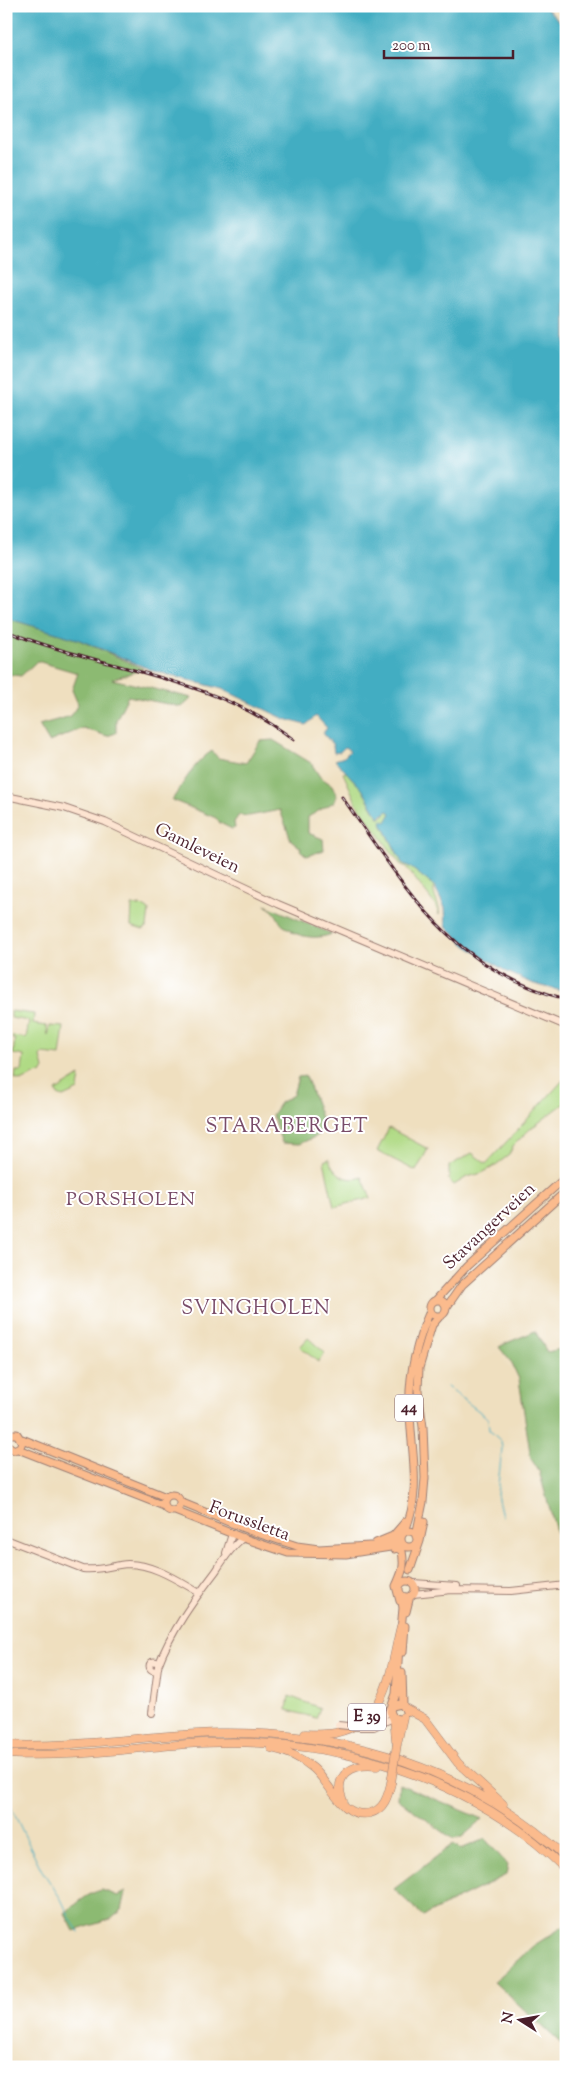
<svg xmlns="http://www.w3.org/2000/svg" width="572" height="2073" font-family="'Sorts Mill Goudy',serif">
  <rect width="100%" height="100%" fill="#fff"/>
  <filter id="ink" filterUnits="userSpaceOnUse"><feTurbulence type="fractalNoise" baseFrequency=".02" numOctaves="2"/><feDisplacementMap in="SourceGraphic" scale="10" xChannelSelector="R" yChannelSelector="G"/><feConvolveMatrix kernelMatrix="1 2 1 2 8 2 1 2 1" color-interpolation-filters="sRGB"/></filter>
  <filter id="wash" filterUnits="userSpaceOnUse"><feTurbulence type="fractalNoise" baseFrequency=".0096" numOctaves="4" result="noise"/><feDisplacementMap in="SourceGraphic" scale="20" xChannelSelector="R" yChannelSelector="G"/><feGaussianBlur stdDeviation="1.12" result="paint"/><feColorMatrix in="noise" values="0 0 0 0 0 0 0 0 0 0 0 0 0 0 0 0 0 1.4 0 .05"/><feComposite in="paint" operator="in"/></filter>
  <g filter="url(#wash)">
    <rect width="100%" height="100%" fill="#efdfbf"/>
    <path fill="#b0da85" stroke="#7d7c58" d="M346,772L362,789L378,817H382L388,811L391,813L386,823L381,822L402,863L410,867L434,886C432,897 441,905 439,915L436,906L406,867L400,864L357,804L343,773Z
      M132,905L145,907L149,910L147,927L143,930L131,926Z
      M11,1011L34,1014L33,1024L47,1026L48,1036L50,1026L64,1027L60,1056L43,1054L41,1057L44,1069L41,1074L39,1073L21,1081L15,1079L16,1071H22L24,1056L13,1054L15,1039H12L13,1036L26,1038L29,1021L11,1018Z
      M80,1076L78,1090L63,1097L58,1095L56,1091Z
      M566,1077V1102L529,1130L513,1146L509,1155L493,1167L482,1173L467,1177L454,1185L449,1180V1166L472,1153L486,1164Z
      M389,1128L428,1149L416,1171L377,1151Z
      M329,1159C334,1174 348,1183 362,1177L371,1198L334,1207L324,1161Z
      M308,1338L325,1353L318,1362L300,1347Z
      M289,1696L320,1708L316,1718L287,1710Z"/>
    <path fill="#8cba72" stroke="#6b6c4e" d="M6,618L77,639L144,669L112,679L192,698L182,707L128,696L116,720V733L107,736L83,728L49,742L39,725L71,716L78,704L72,690L78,673L37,661L21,676L6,674Z
      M273,740L311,763L320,777L332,785L337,796L334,802L308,817V833L323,839L324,850L307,856L300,850L301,848L291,840L280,810L249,816L239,815L234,822L235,828L232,829L220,823L216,818L172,800C184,783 194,762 212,751L218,758L246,763L260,741Z
      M265,905L332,934C319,939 305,938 292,932V930C277,924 282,922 274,912C272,909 267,907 265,905Z
      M306,1076L323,1123L317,1136L299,1144L282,1143L272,1115L280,1103L293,1095L298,1077Z
      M535,1331L547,1352L566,1348V1548L559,1542L539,1471L531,1459L519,1379L511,1362L499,1347C511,1340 523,1337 535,1331Z
      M399,1784L483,1819L462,1837L453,1839L398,1799Z
      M485,1839L508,1865L506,1875L423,1916L394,1889L453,1844L461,1849Z
      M102,1890L118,1896L126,1892L122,1910L111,1919L74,1931L65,1913C77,1904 87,1893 102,1890Z
      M566,1925V2048L494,1982L533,1946Z"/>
    <path fill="#43adc2" stroke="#466676" d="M6,6H544L566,27V992L534,984L507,972L465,945L446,926L445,908L434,886L410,867L402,863L381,821L383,820L386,822L391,813L388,811L379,817L362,789L335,760L344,757L350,751L345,747L340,752L334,753L333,745L323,733L327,728L316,716L306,725L285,719L222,689L154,671L77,639L6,618Z"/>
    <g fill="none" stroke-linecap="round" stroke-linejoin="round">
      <path stroke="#43adc2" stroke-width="1" d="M447,1387L484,1415L488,1419L489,1430L501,1441L502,1448L497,1495L502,1516
        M6,1797L41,1869L61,1899L71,1920L79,1932"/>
    </g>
  </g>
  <g filter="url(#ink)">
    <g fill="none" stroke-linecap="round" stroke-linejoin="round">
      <defs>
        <path id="secondary" d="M6,796L64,808L105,822L278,904L566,1026
          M6,1539L83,1569C99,1571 113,1565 128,1564C154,1564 178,1581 200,1593
          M226,1553L232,1534
          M413,1583L457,1586
          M413,1594L452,1590L511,1591L566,1585
          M149.5 1666a4.5 4.5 0 1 1 9 0a4.5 4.5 0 1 1-9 0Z
          M158,1666C171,1631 194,1600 216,1571C223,1560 232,1546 243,1538
          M152,1713L158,1667
          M377,1724L391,1708
          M358,1727H374L393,1718"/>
        <path id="primary" d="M430 1308a8 8 0 1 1 16 0a8 8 0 1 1-16 0Z
          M436,1300L467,1266L566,1177
          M446,1308L462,1285L566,1191
          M6,1438L10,1434H17L22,1442L20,1447L14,1450L6,1444
          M22,1439L166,1497
          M18,1449L164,1506
          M164 1503a8 8 0 1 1 16 0a8 8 0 1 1-16 0Z
          M180,1502L251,1531L297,1546L319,1549L386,1545L395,1542L401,1536
          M175,1511L243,1538L288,1553L346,1554L403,1545
          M401 1539a8 8 0 1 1 16 0a8 8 0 1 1-16 0Z
          M405,1531C422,1489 411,1454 410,1411C408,1376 416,1343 430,1311
          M416,1536L423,1502L425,1478L423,1427L418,1390L419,1368L432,1325L439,1317
          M376,1543L393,1536L406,1521
          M394,1549L397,1548L402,1551C405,1568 402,1572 396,1586L400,1601
          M410,1570L420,1541L424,1522
          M399 1589a8 8 0 1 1 16 0a8 8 0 1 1-16 0Z
          M406,1612L410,1596
          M401,1630L403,1608L401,1595
          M403,1652L405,1626
          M402,1673L403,1705
          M392,1706L401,1704L405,1708L406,1712
          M399,1719L393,1718L390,1711L396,1694L399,1646"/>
        <path id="highway" d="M405,1708L425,1719L458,1763L503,1804
          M394,1718L396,1740
          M305,1734C315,1734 325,1735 335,1733C389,1722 390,1668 401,1626
          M397,1744L403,1717
          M6,1745C77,1748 147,1735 218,1733C347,1731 470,1769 566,1857
          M271,1748C287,1751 300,1757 313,1768C330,1782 342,1820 370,1813C384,1810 388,1796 391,1783
          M6,1754C72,1758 137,1747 202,1743C333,1736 472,1776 566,1870
          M343,1801C332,1774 353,1763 377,1766"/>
      </defs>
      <use href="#secondary" stroke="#9c7f75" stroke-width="8"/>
      <use href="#primary" stroke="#9c7f75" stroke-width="9"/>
      <use href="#highway" stroke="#9c7f75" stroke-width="9"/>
      <use href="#secondary" stroke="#fde4d1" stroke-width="6"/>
      <use href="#primary" stroke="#fbbb8d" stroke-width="7"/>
      <use href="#highway" stroke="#fbbb8d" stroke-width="8"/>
      <defs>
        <path id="rail" d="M6,631C100,669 213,676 294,740
          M342,797C406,887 450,970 566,999"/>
      </defs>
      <use href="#rail" stroke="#4a1f2b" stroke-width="3"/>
      <use href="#rail" stroke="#fff" stroke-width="1" stroke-dasharray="4" stroke-linecap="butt"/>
      <defs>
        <path id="secondary-bridge" d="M338,1725L358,1727"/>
        <path id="highway-bridge" d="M391,1783L397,1744"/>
      </defs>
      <use href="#secondary-bridge" stroke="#9c7f75" stroke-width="8" stroke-linecap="butt"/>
      <use href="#highway-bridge" stroke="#9c7f75" stroke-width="9" stroke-linecap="butt"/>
      <use href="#secondary-bridge" stroke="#fde4d1" stroke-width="6"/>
      <use href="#highway-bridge" stroke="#fbbb8d" stroke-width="8"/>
    </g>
  </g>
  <g text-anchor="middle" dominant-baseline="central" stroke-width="4" stroke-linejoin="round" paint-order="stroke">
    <g fill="#fff" stroke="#80626b" stroke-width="1">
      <rect x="395" y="1394.5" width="28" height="27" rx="4"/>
      <rect x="348" y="1703.5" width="38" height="27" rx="4"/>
    </g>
    <g font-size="16" font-weight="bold" fill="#4a1f2b">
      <text x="409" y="1408">44</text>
      <text x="367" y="1717">E 39</text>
    </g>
    <g font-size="18" fill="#4a1f2b" stroke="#fff">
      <text transform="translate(197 849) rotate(26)">Gamleveien</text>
      <text transform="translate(490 1227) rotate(-43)">Stavangerveien</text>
      <text transform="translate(249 1522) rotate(20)">Forussletta</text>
    </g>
    <g font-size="19" letter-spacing="1" fill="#794c69" stroke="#fff">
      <text x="131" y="1200">PORSHOLEN</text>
    </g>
    <g font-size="20" letter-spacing="1" fill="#794c69" stroke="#fff">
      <text x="287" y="1127">STARABERGET</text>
      <text x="256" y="1309">SVINGHOLEN</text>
    </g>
  </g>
  <rect width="572" height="2073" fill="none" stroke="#fff" stroke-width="25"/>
  <g transform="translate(520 2020) rotate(281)" stroke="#ffffff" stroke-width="4" paint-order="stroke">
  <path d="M0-4L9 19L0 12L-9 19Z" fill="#4a1f2b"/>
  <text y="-8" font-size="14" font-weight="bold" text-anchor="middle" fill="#4a1f2b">N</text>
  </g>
  <path d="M384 50v8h129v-8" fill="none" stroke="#4a1f2b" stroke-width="2.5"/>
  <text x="392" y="50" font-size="15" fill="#4a1f2b" stroke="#ffffff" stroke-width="4" paint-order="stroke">200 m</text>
</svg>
